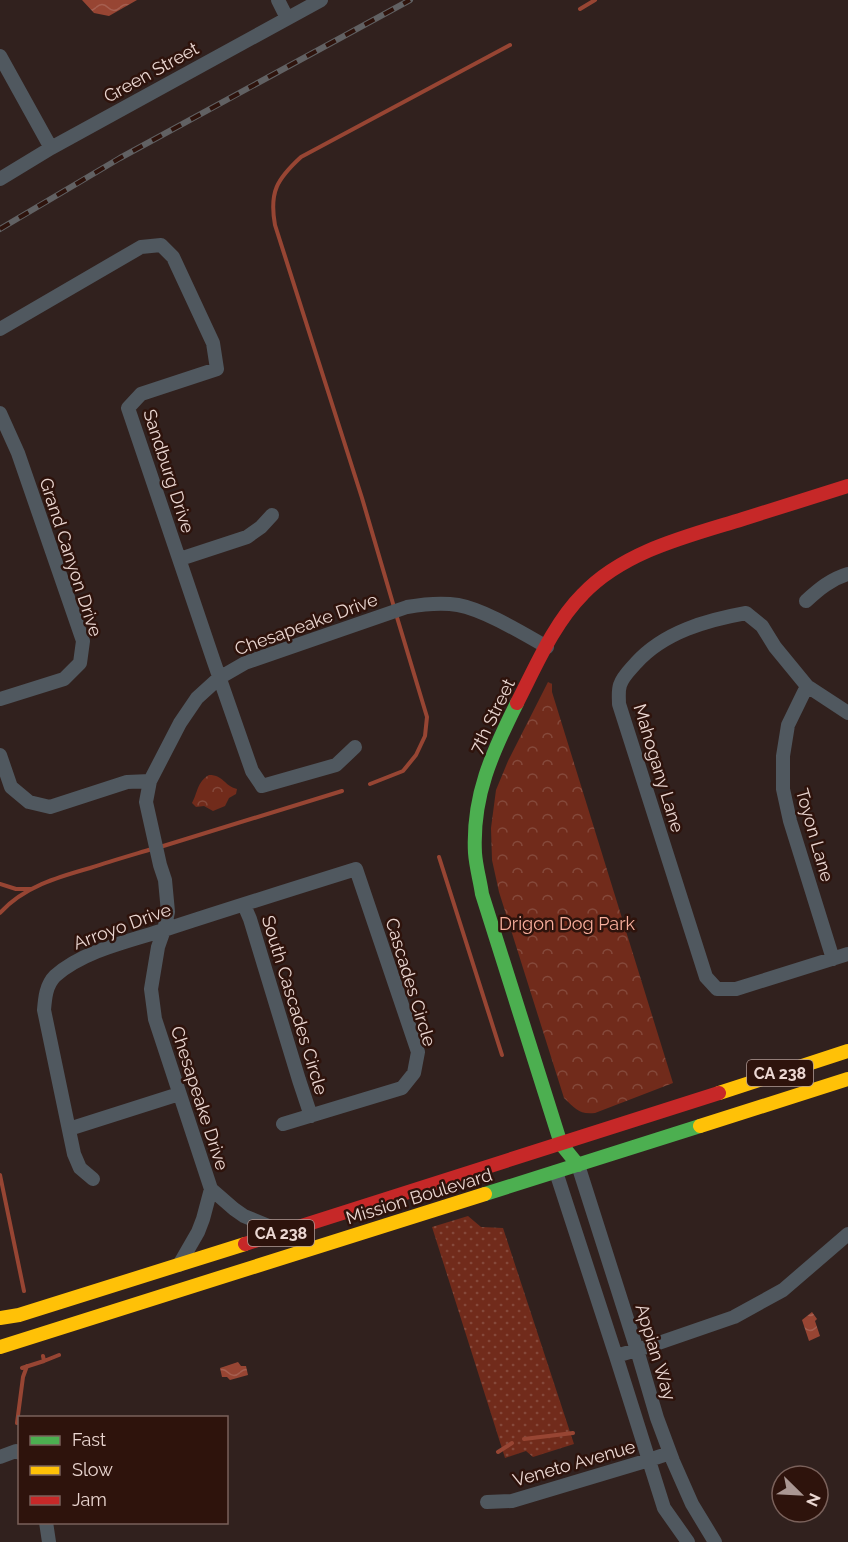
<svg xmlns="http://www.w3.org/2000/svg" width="848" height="1542" font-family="Raleway,sans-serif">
  <defs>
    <pattern id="park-crowns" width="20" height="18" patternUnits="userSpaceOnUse" patternTransform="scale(1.5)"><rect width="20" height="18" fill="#712b1b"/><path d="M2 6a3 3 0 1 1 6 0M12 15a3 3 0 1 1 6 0" fill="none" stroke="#85493b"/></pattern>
    <pattern id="garden-dots" width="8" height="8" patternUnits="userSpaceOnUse" patternTransform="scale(1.5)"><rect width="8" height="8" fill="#712b1b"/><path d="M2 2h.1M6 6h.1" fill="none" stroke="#85493b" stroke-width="1.8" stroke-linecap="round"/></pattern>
    <pattern id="water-waves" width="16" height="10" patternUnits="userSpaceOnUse" patternTransform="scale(1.5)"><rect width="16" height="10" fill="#974533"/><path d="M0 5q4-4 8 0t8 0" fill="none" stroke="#a65f50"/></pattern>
  </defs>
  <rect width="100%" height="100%" fill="#31211e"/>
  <path fill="url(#park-crowns)" d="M548,682L552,684V692L673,1083L595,1113C579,1115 575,1108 564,1098L499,892L492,860L491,828L496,790L508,761Z
    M209,775C224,775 224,786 237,789L236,794L229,798L225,806L213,811L204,806L196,807L192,803C198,792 197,782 209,775Z"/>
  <path fill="url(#garden-dots)" d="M468,1216L481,1227L503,1228L574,1444L533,1457L526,1451L505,1458L432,1227Z"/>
  <path fill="url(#water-waves)" d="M82,0H137L109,16L94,13Z
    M812,1312L817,1319L815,1321L820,1336L809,1341L802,1320Z
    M238,1362L241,1366H246L248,1375L230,1380L227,1377H222L220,1368Z"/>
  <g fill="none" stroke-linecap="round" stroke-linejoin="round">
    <path stroke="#974533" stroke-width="4" d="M580,9L595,0
      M394,607L362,498L275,225C269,192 277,179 301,157L510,45
      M370,784L403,771L416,755L425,736L427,717L396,614
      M160,847L342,791
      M439,857L502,1055
      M0,884L16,889H31
      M0,913C23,887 58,877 90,868C111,861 132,855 152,849
      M0,1175L24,1291
      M44,1361L59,1355
      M22,1368L44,1361L43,1356
      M17,1423L23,1377L27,1366
      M524,1439L573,1433
      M498,1452L512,1443"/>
    <path stroke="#50585f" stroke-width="14" d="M278,0L287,18
      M0,56L51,148
      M0,179L51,148L321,0
      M0,329L141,247L161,245L173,257L213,343L217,369L141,394L128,408L214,662L252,771L262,786L336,765L355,747
      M0,413L18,453L83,641L80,663L64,679L0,699
      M180,559L247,537L261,527L272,515
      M806,601C819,589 831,579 848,574
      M807,686L788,725L783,756V789L790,821L833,959
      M848,713L807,686L775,647L762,626L746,613C707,620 664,632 636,663C630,670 623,676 620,685C618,691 619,698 619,704L706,977L717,989H736L848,954
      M0,755L11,787L29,802L50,807L127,782L150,781
      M244,905L250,919L299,1080L311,1116
      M69,1129L179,1094
      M578,1165L637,1350L657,1418L673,1461L692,1504L715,1542
      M556,1172L616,1356L664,1508L688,1542
      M93,1179L80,1168L74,1154L44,1010C45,998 46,985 55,976C83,951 129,941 164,930C228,909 292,889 356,869L418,1052L414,1073L402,1088L283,1124
      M283,1232L244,1216L234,1209L211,1189L155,1019L151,989L158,947L164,930L168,912L165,880L160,865L146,802L150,781L180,723L197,698L219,678L245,663L407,607C424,604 441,602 458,605C485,610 522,633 547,647
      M179,1265L198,1232L203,1219L211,1189
      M616,1356L650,1346L734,1317L783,1290L848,1234
      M0,1457L16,1451L20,1453
      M487,1502L512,1501L649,1460L670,1453
      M46,1522L49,1542"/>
    <path stroke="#4caf50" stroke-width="14" d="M517,703C492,753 472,796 475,853C476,867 480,880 482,894L561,1144L578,1165
      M485,1194L700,1126"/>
    <path stroke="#ffc107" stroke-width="14" d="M719,1093L848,1051
      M700,1126L848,1079
      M0,1318L19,1315L245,1244
      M0,1347L485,1194"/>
    <path stroke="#c62828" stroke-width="14" d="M517,703C536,666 554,623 583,594C624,551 688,536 743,519C778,508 813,497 848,486
      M245,1244L719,1093"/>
    <defs>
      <path id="rail" d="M0,229L120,158L410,0"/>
    </defs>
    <use href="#rail" stroke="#616163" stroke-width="6"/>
    <use href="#rail" stroke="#2e130c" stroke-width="4" stroke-dasharray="11" stroke-linecap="butt"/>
  </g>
  <g text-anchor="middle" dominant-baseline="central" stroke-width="5" stroke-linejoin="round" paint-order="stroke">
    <g fill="#2e130c" stroke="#b29c97" stroke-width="1.5">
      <rect x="747" y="1060" width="66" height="26" rx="4.5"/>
      <rect x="248" y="1220" width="66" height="26" rx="4.5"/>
    </g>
    <g font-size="16" font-weight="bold" fill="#ebd7d2">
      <text x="780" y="1073">CA 238</text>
      <text x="281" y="1233">CA 238</text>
    </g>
    <g font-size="18" fill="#ebd7d2" stroke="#2e130c">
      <text transform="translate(151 72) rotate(-29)">Green Street</text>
      <text transform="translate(169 471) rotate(72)">Sandburg Drive</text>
      <text transform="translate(71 557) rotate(72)">Grand Canyon Drive</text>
      <text transform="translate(306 624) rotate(-20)">Chesapeake Drive</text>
      <text transform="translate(492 716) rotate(-64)">7th Street</text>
      <text transform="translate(659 768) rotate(73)">Mahogany Lane</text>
      <text transform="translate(815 835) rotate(74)">Toyon Lane</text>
      <text transform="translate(122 926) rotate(-20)">Arroyo Drive</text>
      <text transform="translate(411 982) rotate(73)">Cascades Circle</text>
      <text transform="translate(295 1005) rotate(73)">South Cascades Circle</text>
      <text transform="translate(200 1098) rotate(72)">Chesapeake Drive</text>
      <text transform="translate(419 1196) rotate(-17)">Mission Boulevard</text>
      <text transform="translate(656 1352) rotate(73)">Appian Way</text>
      <text transform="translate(574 1463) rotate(-16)">Veneto Avenue</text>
    </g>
    <g font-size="18" fill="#f9af9d" stroke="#2e130c">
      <text x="567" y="923">Drigon Dog Park</text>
    </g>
  </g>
  <rect x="18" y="1416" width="210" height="108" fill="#2e130c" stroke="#7a615b" stroke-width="1.5"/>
  <rect x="30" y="1436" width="30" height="9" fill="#4caf50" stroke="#7a615b" stroke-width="1.5"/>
  <text x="72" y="1446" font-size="18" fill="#ebd7d2">Fast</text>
  <rect x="30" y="1466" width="30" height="9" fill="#ffc107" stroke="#7a615b" stroke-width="1.5"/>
  <text x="72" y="1476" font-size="18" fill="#ebd7d2">Slow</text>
  <rect x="30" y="1496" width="30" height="9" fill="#c62828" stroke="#7a615b" stroke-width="1.5"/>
  <text x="72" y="1506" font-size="18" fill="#ebd7d2">Jam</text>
  <g transform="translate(800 1494) rotate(114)"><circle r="28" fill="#2e130c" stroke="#7a615b" stroke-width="1.5"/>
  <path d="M0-4.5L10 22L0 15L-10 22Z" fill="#aa9793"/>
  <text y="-9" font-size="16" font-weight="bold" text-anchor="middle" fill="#ebd7d2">N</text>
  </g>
</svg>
